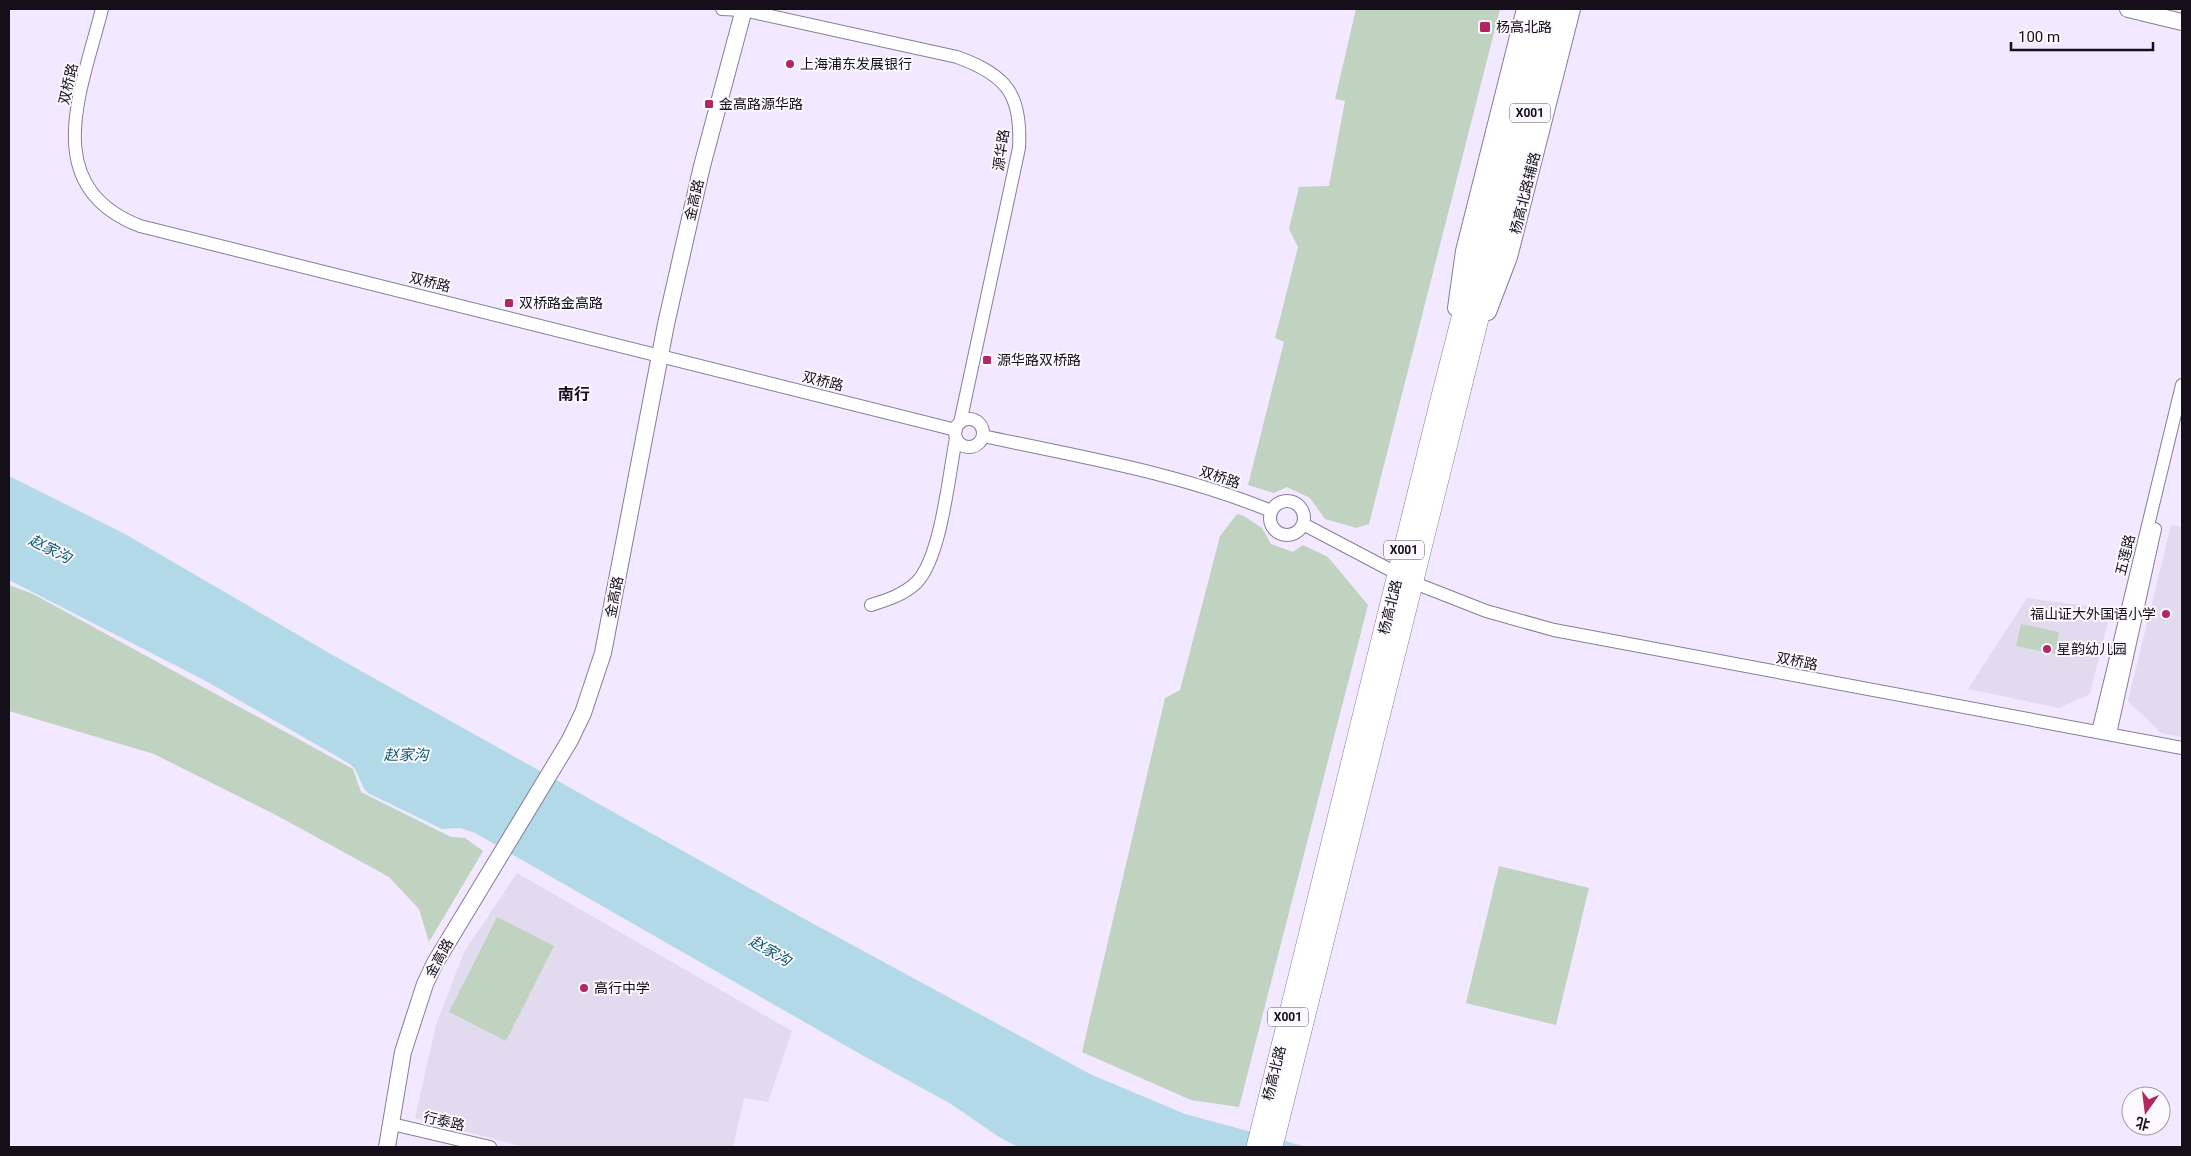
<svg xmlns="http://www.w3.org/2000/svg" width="2191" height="1156" font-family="Roboto,'Noto Sans SC',sans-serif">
  <rect width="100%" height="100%" fill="#f2e8ff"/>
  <path fill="#e2dbf0" d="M2171,525L2182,527V737L2161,733L2128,701Z
    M2027,598L2111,609L2090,694L2059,708L1968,689Z
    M517,873L792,1031L768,1102L744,1098L733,1147H524L415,1118L436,1025L464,952Z"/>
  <path fill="#c0d2c0" d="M1356,9H1500L1369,524L1356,528L1325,519L1310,498L1287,487L1274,493L1248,485L1284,342L1275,338L1298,247L1289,229L1299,187L1329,186L1345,101L1335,99Z
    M1237,514L1244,516L1262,528L1271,544L1293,552L1303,545L1328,557L1368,605L1239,1107L1191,1100L1082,1052L1165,698L1180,690L1220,536Z
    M9,585L33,594L353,769L361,792L451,837L465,838L483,851L429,942L419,909L389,877L276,815L154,754L9,711Z
    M2021,624L2059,632L2055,654L2016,646Z
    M1499,866L1589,888L1556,1025L1466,1003Z
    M497,917L554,946L506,1041L449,1012Z"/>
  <path fill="#b2d9e8" d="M9,476L125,534L336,657L810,922L1090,1074L1185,1114L1307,1147H1018L999,1137L951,1104L862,1055L475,833L460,828L442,829L368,793C359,785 360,772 350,764L204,680L9,580Z"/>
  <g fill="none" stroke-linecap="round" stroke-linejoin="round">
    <defs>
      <path id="minor" d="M102,9C82,89 37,186 140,226L956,430
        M722,9L743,10L957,57C1007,75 1022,95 1019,148L960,423
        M955 433a14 14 0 1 1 28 0a14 14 0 1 1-28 0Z
        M983,436C1080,457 1179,473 1271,511
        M1270 518a17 17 0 1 1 34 0a17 17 0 1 1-34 0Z
        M1303,524L1398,574
        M1412,582L1486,611L1554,630L2182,748
        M871,605C887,600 903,595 916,583C941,559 949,474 956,438
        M2098,732L2182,385
        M2110,734L2155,529
        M392,1124L490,1147"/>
      <path id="major" d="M2128,9L2182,22
        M1456,308L1464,251L1525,9
        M1488,312L1509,257L1572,9
        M387,1147L403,1052L425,984L435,963L570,740L583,713L603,653L666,324L702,166L744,9"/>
      <path id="highway" d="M1256,1147L1440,400L1540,9
        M1273,1147L1556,9"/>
    </defs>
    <use href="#minor" stroke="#887d97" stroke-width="14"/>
    <use href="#major" stroke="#887d97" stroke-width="18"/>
    <use href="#highway" stroke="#887d97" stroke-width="20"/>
    <use href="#minor" stroke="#fff" stroke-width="12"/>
    <use href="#major" stroke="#fff" stroke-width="16"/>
    <use href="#highway" stroke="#fff" stroke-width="19"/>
  </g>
  <g fill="#b32660" stroke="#fbf9ff" stroke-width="2">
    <rect x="1479" y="21" width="12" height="12" rx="2.5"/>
    <circle cx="790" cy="64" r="5"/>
    <rect x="704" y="99" width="10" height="10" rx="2.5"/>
    <rect x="504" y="298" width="10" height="10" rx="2.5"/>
    <rect x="982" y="355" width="10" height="10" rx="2.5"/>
    <circle cx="2166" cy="614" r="5"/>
    <circle cx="2047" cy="649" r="5"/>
    <circle cx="584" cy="988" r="5"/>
  </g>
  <g text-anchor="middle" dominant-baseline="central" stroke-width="4" stroke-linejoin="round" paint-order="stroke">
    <g fill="#fbf9ff" stroke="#59555e" stroke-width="1">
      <rect x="1510" y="103.5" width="40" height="19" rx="4"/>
      <rect x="1384" y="540.5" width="40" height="19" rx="4"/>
      <rect x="1268" y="1007.5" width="40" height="19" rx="4"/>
    </g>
    <g font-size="12" font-weight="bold" fill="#140f19">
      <text x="1530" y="113">X001</text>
      <text x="1404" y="550">X001</text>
      <text x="1288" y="1017">X001</text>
    </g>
    <g font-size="14" fill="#140f19" stroke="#fbf9ff" text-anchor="start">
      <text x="1496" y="27">杨高北路</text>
      <text x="800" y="64">上海浦东发展银行</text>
      <text x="719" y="104">金高路源华路</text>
      <text x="519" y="303">双桥路金高路</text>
      <text x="997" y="360">源华路双桥路</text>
      <text x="2156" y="614" text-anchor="end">福山证大外国语小学</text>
      <text x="2057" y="649">星韵幼儿园</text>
      <text x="594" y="988">高行中学</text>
    </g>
    <g font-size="14" fill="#140f19" stroke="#fbf9ff">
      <text transform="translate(68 84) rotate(-77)">双桥路</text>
      <text transform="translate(1001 150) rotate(-82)">源华路</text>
      <text transform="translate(1525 193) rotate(-76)">杨高北路辅路</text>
      <text transform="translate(694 200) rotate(-77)">金高路</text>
      <text transform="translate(430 282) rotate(14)">双桥路</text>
      <text transform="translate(823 381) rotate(14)">双桥路</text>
      <text transform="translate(1220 477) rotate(18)">双桥路</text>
      <text transform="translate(2125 555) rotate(-76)">五莲路</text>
      <text transform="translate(614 597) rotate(-79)">金高路</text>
      <text transform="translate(1390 607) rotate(-76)">杨高北路</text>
      <text transform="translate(1797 661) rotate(11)">双桥路</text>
      <text transform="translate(439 958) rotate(-61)">金高路</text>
      <text transform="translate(1274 1073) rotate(-76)">杨高北路</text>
      <text transform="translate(444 1121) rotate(13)">行泰路</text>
    </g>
    <g font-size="15" font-style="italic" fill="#0d596f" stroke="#fbf9ff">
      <text transform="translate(50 549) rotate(27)">赵家沟</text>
      <text x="406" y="755">赵家沟</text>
      <text transform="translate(770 951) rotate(30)">赵家沟</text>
    </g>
    <g font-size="16" font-weight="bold" fill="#140f19" stroke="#fbf9ff">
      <text x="574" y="394">南行</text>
    </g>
  </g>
  <rect width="2191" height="1156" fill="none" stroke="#140f19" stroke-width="20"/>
  <g transform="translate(2146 1111) rotate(194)"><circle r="24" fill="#fbf9ff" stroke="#9f9ba3"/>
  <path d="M0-4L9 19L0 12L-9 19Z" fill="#b32660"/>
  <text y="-8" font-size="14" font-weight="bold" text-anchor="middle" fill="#140f19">北</text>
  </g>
  <path d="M2011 42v8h142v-8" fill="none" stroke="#140f19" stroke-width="2.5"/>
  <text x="2018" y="42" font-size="15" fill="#140f19" stroke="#fbf9ff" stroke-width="4" paint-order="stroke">100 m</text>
</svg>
